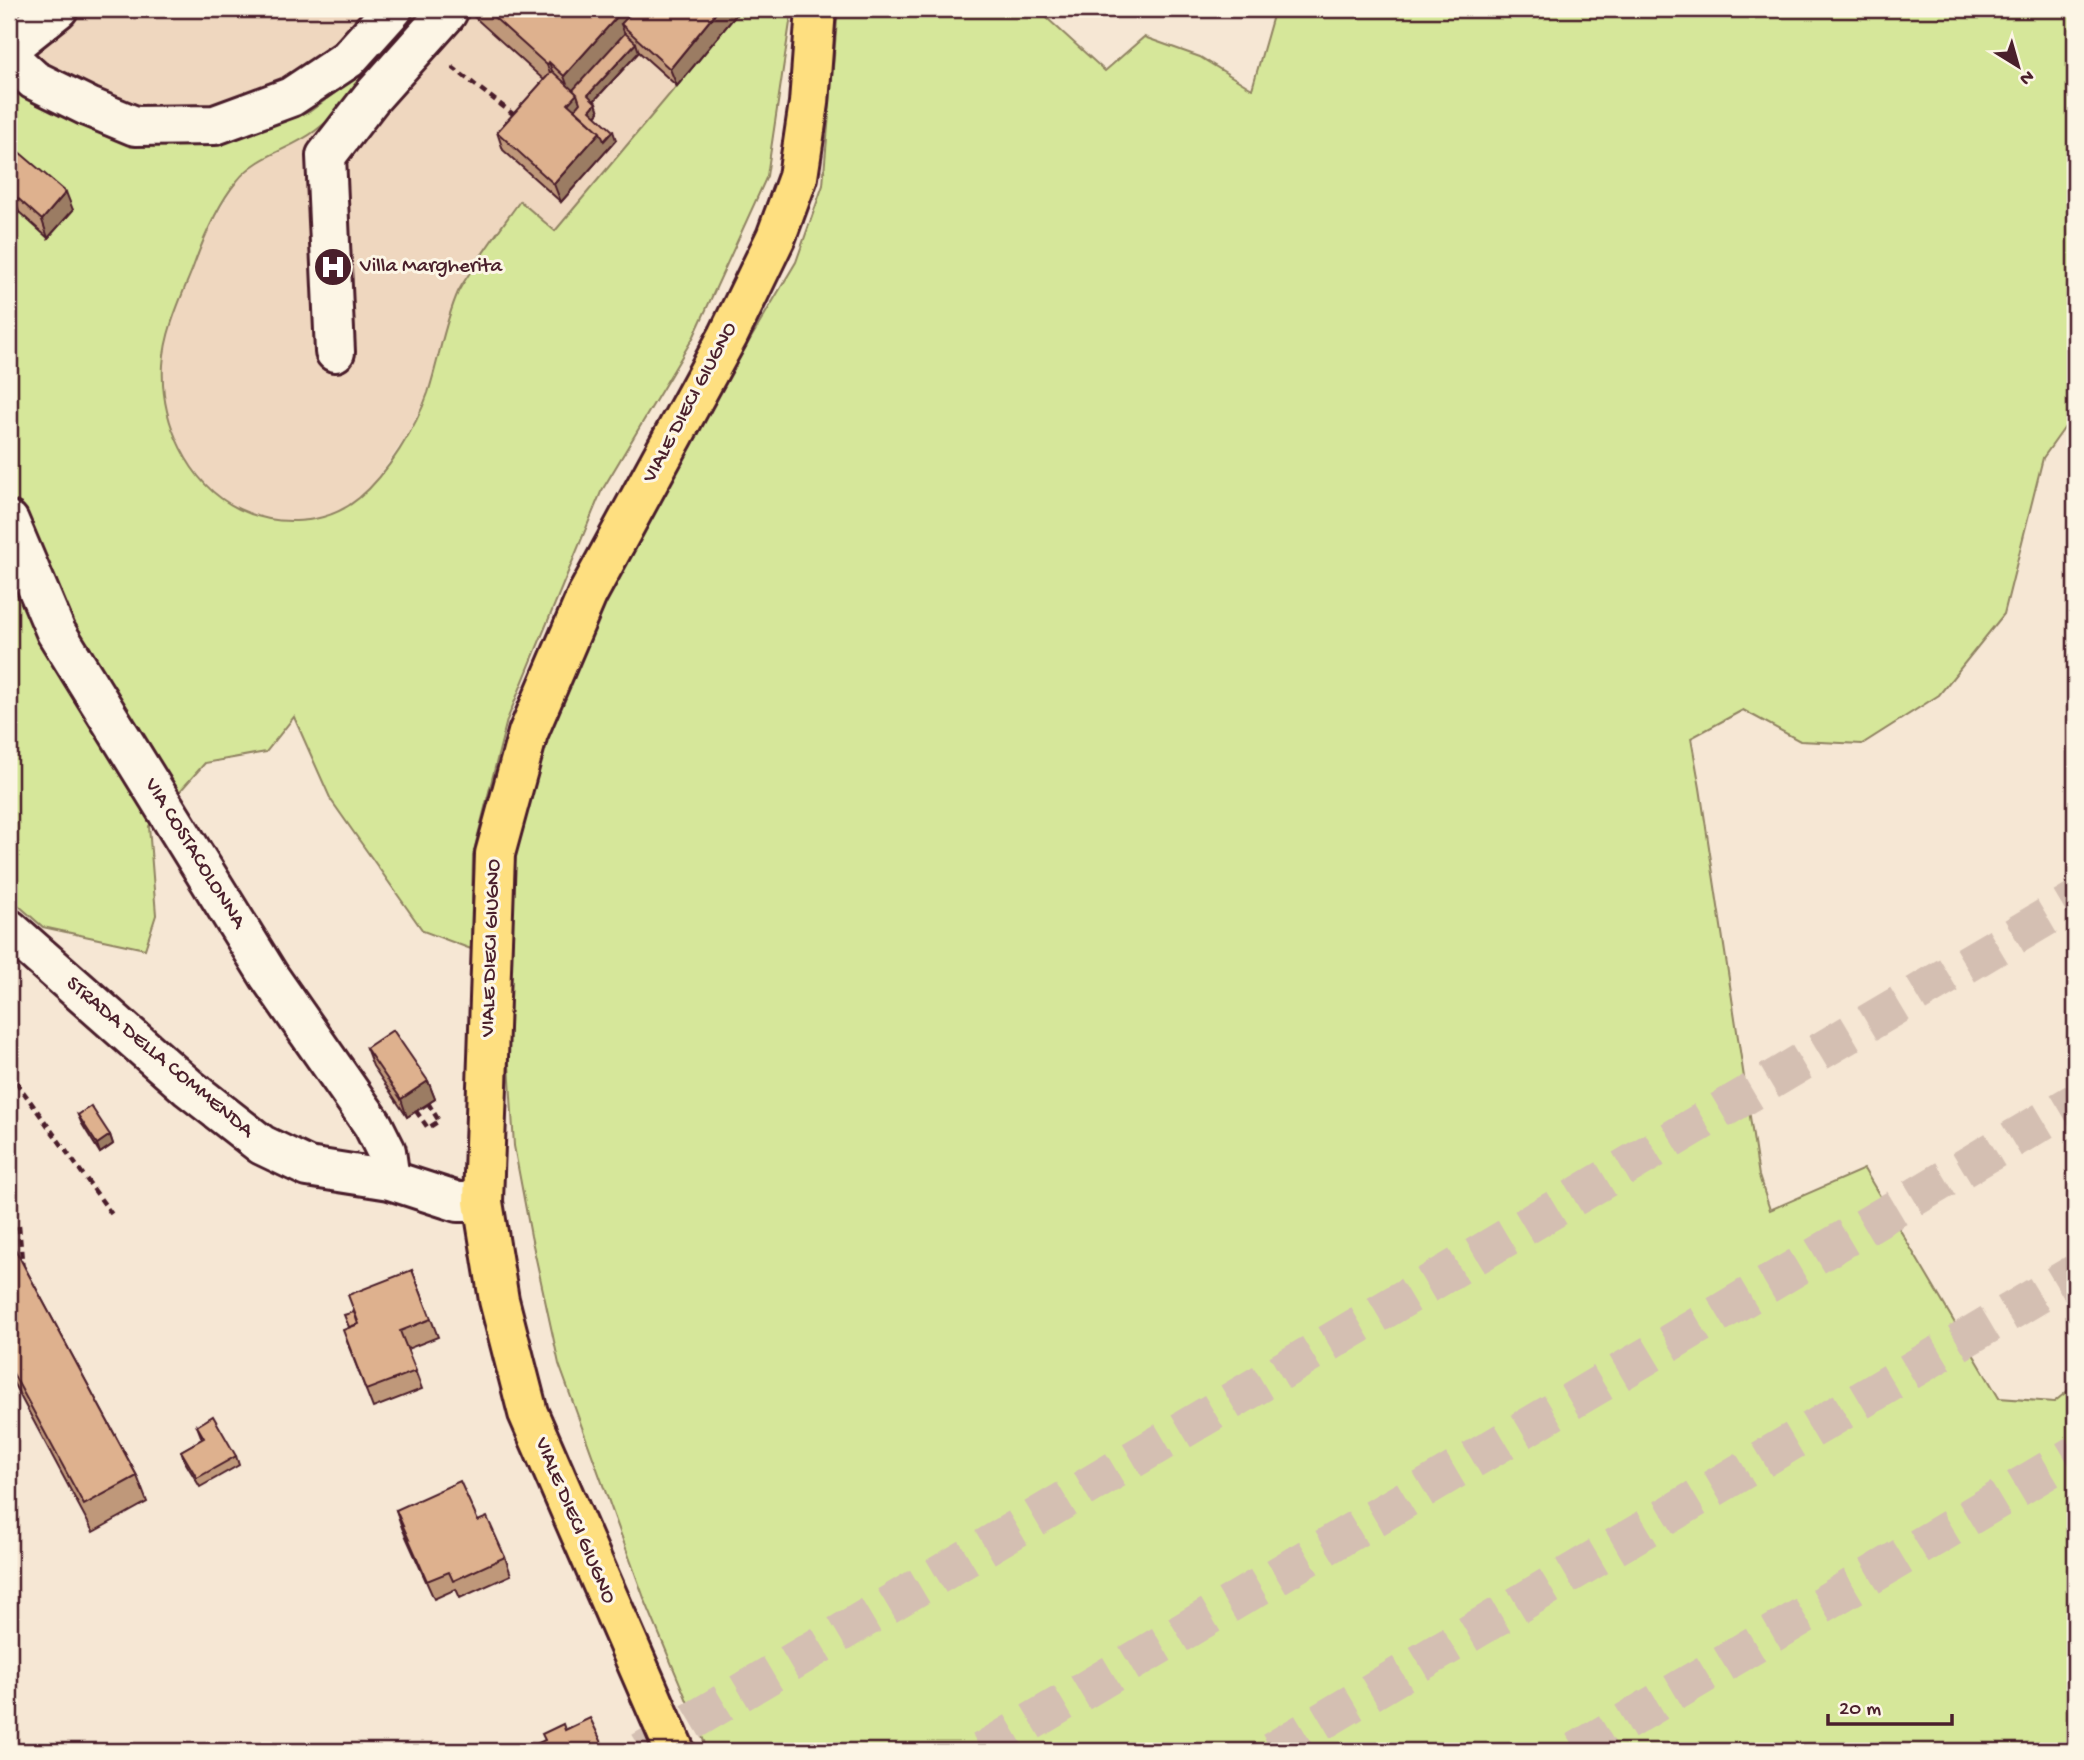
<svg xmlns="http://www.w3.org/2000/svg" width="2084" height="1760" font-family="'Gochi Hand',sans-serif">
  <rect width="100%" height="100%" fill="#f6e7d4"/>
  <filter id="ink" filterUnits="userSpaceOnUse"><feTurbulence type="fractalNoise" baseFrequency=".0143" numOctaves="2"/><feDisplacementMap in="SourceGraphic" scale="14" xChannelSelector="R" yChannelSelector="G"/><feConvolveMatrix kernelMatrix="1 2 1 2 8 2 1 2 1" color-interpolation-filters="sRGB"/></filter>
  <g filter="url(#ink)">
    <path fill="#efd7bf" d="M9,9H410L360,71L325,101L291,120L257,131L219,137L91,128L55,113L26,93L9,96Z
      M427,9H741L555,231L520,201L459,289L449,318L427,395L408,434L373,485L358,499L339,511L317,518L296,521L273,520L253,515L235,507L219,496L204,482L188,461L176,437L167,412L163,388V363L167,338L174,315L204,237L236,182L252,165L313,133L353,99Z"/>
    <path fill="#d6e79a" stroke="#908362" stroke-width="2" d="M410,9H427C410,29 394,49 378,69C370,79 362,90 353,99C342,110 328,121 315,131C290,150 257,155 237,181C218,204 202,242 192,270C180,300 165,332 163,365C160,419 187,484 239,509C276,527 326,526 359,498C387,475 416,427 428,393C439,359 444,324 458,292C462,284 468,276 473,268C488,245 504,223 520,201L555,231L741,9H792L767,176L694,336L601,492L507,720L473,855L471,949L423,931L331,800L294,717L266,752L205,763L149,826L156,915L145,949L43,927L9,897V96L26,93L55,113L91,128L219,137L257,131L309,112L340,89L360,71Z
      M838,9H1037L1105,71L1144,37L1200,57L1252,89L1274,12L1273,9H2075V413L2043,458L2004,614L1939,695L1862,744L1800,741L1743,710L1691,738L1700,788L1759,1176L1770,1210L1864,1169L1999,1398L2054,1402L2075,1385V1751H708L644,1598L559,1364L531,1236L514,1146L504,981L519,819L532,769L578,657L644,518L796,262L823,185Z"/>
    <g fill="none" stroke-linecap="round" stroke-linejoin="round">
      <path stroke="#d4bfb2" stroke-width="38" stroke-dasharray="38 19" stroke-linecap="butt" d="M642,1751L2075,900
        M982,1751L2075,1102
        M1272,1751L2075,1273
        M1576,1751L2075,1454"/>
      <defs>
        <path id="minor" d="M9,48L58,9
          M9,57L34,80L89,107L135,126L215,125L291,97L348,59L393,9
          M335,352L326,156L371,98L447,13L449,9
          M9,521L56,632L269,976L373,1125L386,1151L390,1180
          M9,929L189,1088L262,1145L308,1167L390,1180L458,1202H483"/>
        <path id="major" d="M675,1751L528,1413L499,1300L483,1202L495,854L528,733L587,595L728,336L776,237L798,177L809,103L816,9"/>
      </defs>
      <use href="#minor" stroke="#4a1f2b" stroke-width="44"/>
      <use href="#major" stroke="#4a1f2b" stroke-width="44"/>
      <path stroke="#4a1f2b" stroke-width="4.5" stroke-dasharray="7 5" stroke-linecap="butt" d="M452,67L513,114
        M9,1072L113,1216
        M428,1103L439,1121L428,1128L416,1111Z
        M19,1226L23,1271L15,1259L11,1261L9,1229Z"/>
      <use href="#minor" stroke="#fcf5e5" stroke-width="38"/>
      <use href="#major" stroke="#fedf80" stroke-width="38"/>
    </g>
    <path fill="#bf987a" stroke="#4a1f2b" stroke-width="2" d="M469,9H741L677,86L639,52L594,101L596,103L599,112L596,116L616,140L561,202L503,150L497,132L544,80L471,14Z
      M9,163L73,210L48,238L19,212L9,224Z
      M366,1048L428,1081L435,1099L407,1117L373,1066Z
      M78,1115L110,1135L113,1144L100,1153L82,1124Z
      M9,1238L137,1476L147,1502L93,1532L9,1375Z
      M412,1270L438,1337L407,1349L422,1389L373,1408L349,1347V1327L354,1312Z
      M197,1426L236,1456L239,1465L200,1487L184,1460L181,1451L202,1439Z
      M396,1510L478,1521L505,1557L511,1575L460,1598L456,1589L434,1599L402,1528Z"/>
    <path fill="#9b7c63" stroke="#4a1f2b" stroke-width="2" d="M624,9H658L621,24L628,42L578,97L584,112L578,118L568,104L570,93L564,76Z
      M719,9H741L677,86L670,69Z
      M636,43L639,52L591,104L588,95Z
      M549,62L558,88L556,91L547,65Z
      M596,103L599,112L593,119L590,110Z
      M613,131L616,140L561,202L554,184L600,132Z
      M66,192L73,210L48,238L42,220Z
      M13,194L19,212L9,224V199Z
      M428,1081L435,1099L407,1117L401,1099Z
      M110,1135L113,1144L100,1153L97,1144Z"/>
    <path fill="#deb18e" stroke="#4a1f2b" stroke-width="2" d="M485,9H624L564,76L549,62L547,65Z
      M635,9H719L670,69L621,24Z
      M625,33L636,43L588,95L596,103L590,110L613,131L604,141L600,132L575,109L580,103L577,94L573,90Z
      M552,71L577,94L568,104L600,132L554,184L497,132Z
      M19,152L66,192L42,220L13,194L9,199V163Z
      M393,1030L428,1081L401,1099L366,1048Z
      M91,1106L110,1135L97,1144L78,1115Z
      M9,1238L137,1476L84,1505L9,1366Z
      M412,1270L431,1319L400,1331L416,1371L366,1390L343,1330L359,1324L348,1295Z
      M354,1312L358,1324L349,1327L344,1315Z
      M213,1416L236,1456L197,1478L181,1451L204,1438L197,1426Z
      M460,1481L478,1521L487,1517L505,1557L453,1581L449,1572L427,1581L396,1510Z
      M590,1718L606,1751H524L523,1750L545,1740L542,1734L563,1724L565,1730Z"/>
  </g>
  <defs>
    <symbol id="hospital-disc" viewBox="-11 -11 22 22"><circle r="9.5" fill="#4a1f2b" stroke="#fcf5e5"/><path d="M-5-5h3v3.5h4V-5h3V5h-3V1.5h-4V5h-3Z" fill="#fff"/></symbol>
  </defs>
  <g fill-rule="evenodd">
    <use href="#hospital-disc" x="311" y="245" width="44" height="44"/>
  </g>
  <g text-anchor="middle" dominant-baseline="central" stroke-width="6" stroke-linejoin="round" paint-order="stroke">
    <g font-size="21" fill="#4a1f2b" stroke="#fcf5e5" text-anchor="start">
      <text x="360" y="267">Villa Margherita</text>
    </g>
    <g font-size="21" fill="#4a1f2b" stroke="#fcf5e5">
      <text transform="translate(691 403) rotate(-62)">VIALE DIECI GIUGNO</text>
      <text transform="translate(194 854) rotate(58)">VIA COSTACOLONNA</text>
      <text transform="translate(492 948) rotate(-88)">VIALE DIECI GIUGNO</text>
      <text transform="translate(159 1058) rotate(40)">STRADA DELLA COMMENDA</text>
      <text transform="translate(574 1521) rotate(67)">VIALE DIECI GIUGNO</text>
    </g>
  </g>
  <rect width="2084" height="1760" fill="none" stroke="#fcf5e5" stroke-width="35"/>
  <rect x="18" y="18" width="2049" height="1725" fill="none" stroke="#4a1f2b" stroke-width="2.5" filter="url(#ink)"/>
  <g transform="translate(2018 66) rotate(143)" stroke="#fcf5e5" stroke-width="5" paint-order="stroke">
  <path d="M0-5L12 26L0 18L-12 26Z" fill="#4a1f2b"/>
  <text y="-10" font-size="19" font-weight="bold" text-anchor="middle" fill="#4a1f2b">N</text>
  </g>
  <path d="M1828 1714v10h124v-10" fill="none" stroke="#4a1f2b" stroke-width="3.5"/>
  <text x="1839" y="1714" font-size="21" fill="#4a1f2b" stroke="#fcf5e5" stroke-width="5" paint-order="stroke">20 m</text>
</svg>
